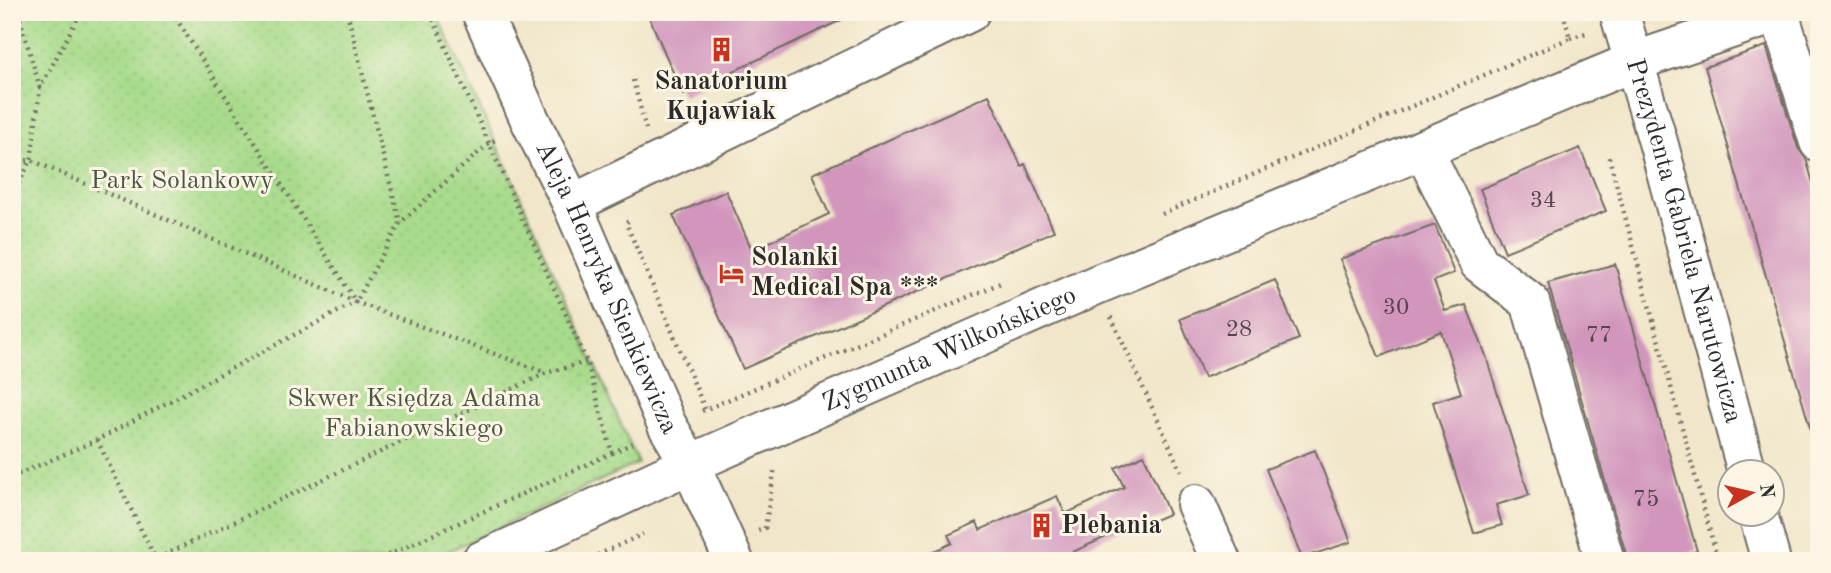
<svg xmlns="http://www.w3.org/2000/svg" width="1831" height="573" font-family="'Old Standard TT',serif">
  <defs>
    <pattern id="park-dots" width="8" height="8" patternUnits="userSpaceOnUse" patternTransform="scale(1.75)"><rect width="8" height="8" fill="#a8dc8c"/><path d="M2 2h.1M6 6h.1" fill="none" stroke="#91bd79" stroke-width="1.8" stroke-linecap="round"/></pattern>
  </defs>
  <rect width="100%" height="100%" fill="#fcf5e5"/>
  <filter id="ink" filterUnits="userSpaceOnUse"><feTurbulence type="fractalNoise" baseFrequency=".0143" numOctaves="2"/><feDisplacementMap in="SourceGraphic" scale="14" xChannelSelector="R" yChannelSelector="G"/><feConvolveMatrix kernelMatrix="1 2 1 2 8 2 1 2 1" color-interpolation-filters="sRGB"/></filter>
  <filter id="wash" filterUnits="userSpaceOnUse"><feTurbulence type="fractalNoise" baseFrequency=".00686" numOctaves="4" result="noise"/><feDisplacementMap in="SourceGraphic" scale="28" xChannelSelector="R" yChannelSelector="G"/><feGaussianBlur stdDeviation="1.57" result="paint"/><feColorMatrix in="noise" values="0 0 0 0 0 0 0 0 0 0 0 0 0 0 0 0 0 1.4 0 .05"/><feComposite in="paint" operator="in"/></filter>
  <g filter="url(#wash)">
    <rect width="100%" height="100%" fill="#f1e6c9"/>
    <path fill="url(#park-dots)" stroke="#6a845c" stroke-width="2" d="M12,12H436L527,211L638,463L427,561H12Z"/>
    <g id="blocks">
      <path fill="#d296bd" d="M647,12H858L683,95Z
        M1766,46L1798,148L1806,159L1819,203V430L1811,431L1705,67Z
        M989,95L1021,166L1025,164L1054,231L743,369L673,215L726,191L752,250L829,214L812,174Z
        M1580,148L1606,211L1505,252L1480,189Z
        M1435,225L1454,273L1434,281L1445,311L1466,305L1485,353L1529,495L1496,505L1502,525L1474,533L1433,402L1461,393L1441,331L1379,357L1340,259Z
        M1615,264L1697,551L1661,561H1628L1548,283Z
        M1275,280L1299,339L1204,378L1180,319Z
        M1315,450L1351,542L1302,558L1266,469Z
        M1144,455L1169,514L1141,526L1139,522L1053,561H913L952,543L948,535L977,522L980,530L1057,496L1065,514L1124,487L1115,468Z"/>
    </g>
  </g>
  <g filter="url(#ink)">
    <use href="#blocks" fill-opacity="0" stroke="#706c62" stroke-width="2"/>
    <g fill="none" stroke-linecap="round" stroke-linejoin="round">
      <defs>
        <g id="minor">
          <path id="s1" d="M481,12L531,122L572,204L667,425L690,464L734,561"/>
          <path id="s2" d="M1619,12L1658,142L1747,472"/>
          <path d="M1779,13L1819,142"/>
          <path d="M1423,149L1479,263L1530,302L1605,561"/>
          <path d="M572,204L970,12"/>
          <path d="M1196,504L1221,561"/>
          <path d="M1758,514L1771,561"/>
          <path id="s3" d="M481,561L690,464L1096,285L1633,62L1781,12"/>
        </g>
      </defs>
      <use href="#minor" stroke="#706c62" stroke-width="42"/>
      <path stroke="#706c62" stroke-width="4.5" stroke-dasharray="2 5" stroke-linecap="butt" d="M18,12L40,88
        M172,12L356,302L546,373
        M347,12L400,223
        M1570,38L1586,33
        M633,80L646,129
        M1609,157L1718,561
        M12,161L31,160L356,302L400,223L489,143L499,138
        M12,196L31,160L40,88L81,12
        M1162,214L1570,38L1563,12
        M628,221L626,223L705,409
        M1111,317L1181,471
        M702,411L1003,282
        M97,440L156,560
        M612,453L637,441
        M12,477L97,440L356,302
        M758,530L765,528L775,467
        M152,561L546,373L587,362
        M375,561L612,453L587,362L430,12
        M585,561L643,534"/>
      <use href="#minor" stroke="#fff" stroke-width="38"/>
    </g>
  </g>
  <defs>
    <symbol id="building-bare" viewBox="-9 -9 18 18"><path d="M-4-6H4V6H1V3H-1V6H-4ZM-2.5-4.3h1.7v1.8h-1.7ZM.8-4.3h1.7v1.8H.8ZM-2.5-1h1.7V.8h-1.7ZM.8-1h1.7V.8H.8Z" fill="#c8321e" stroke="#fcf5e5" stroke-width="2.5" paint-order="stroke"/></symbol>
    <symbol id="hotel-bare" viewBox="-9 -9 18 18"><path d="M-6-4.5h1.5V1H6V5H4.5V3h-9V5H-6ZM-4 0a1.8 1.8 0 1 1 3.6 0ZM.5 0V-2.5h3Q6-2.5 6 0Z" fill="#c8321e" stroke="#fcf5e5" stroke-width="2.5" paint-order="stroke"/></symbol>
  </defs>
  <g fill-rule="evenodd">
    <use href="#building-bare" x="704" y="32" width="35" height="35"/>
    <use href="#hotel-bare" x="714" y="256" width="35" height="35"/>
    <use href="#building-bare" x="1024" y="508" width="35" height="35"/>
  </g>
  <g text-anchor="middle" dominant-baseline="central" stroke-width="6" stroke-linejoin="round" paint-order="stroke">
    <g font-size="23" fill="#554650">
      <text x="1543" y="200">34</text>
      <text x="1396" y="307">30</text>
      <text x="1239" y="329">28</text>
      <text x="1599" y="335">77</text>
      <text x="1646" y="499">75</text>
    </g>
    <g font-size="26" font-weight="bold" fill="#2b2b2b" stroke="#fcf5e5" text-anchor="start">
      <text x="721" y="82" text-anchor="middle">Sanatorium<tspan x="721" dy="30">Kujawiak</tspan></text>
      <text x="751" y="258">Solanki<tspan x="751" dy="30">Medical Spa ***</tspan></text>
      <text x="1061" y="526">Plebania</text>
    </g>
    <g font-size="26" fill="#4a5743" stroke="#fcf5e5">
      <text x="182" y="181">Park Solankowy</text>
      <text x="414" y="399">Skwer Księdza Adama<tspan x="414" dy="30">Fabianowskiego</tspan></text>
    </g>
    <g font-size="26" fill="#2b2b2b" stroke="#fcf5e5">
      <text stroke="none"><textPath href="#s2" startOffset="238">Prezydenta Gabriela Narutowicza</textPath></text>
      <text stroke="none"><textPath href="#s1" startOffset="303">Aleja Henryka Sienkiewicza</textPath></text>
      <text stroke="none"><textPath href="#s3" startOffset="514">Zygmunta Wilkońskiego</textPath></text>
    </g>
  </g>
  <rect width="1831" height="573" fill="none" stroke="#fcf5e5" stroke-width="42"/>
  <g transform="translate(1751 493) rotate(82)"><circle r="33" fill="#fcf5e5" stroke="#a8a49b" stroke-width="2"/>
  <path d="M0-5L12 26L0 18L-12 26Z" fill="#c8321e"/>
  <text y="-10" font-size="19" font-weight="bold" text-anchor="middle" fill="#2b2b2b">N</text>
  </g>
</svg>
